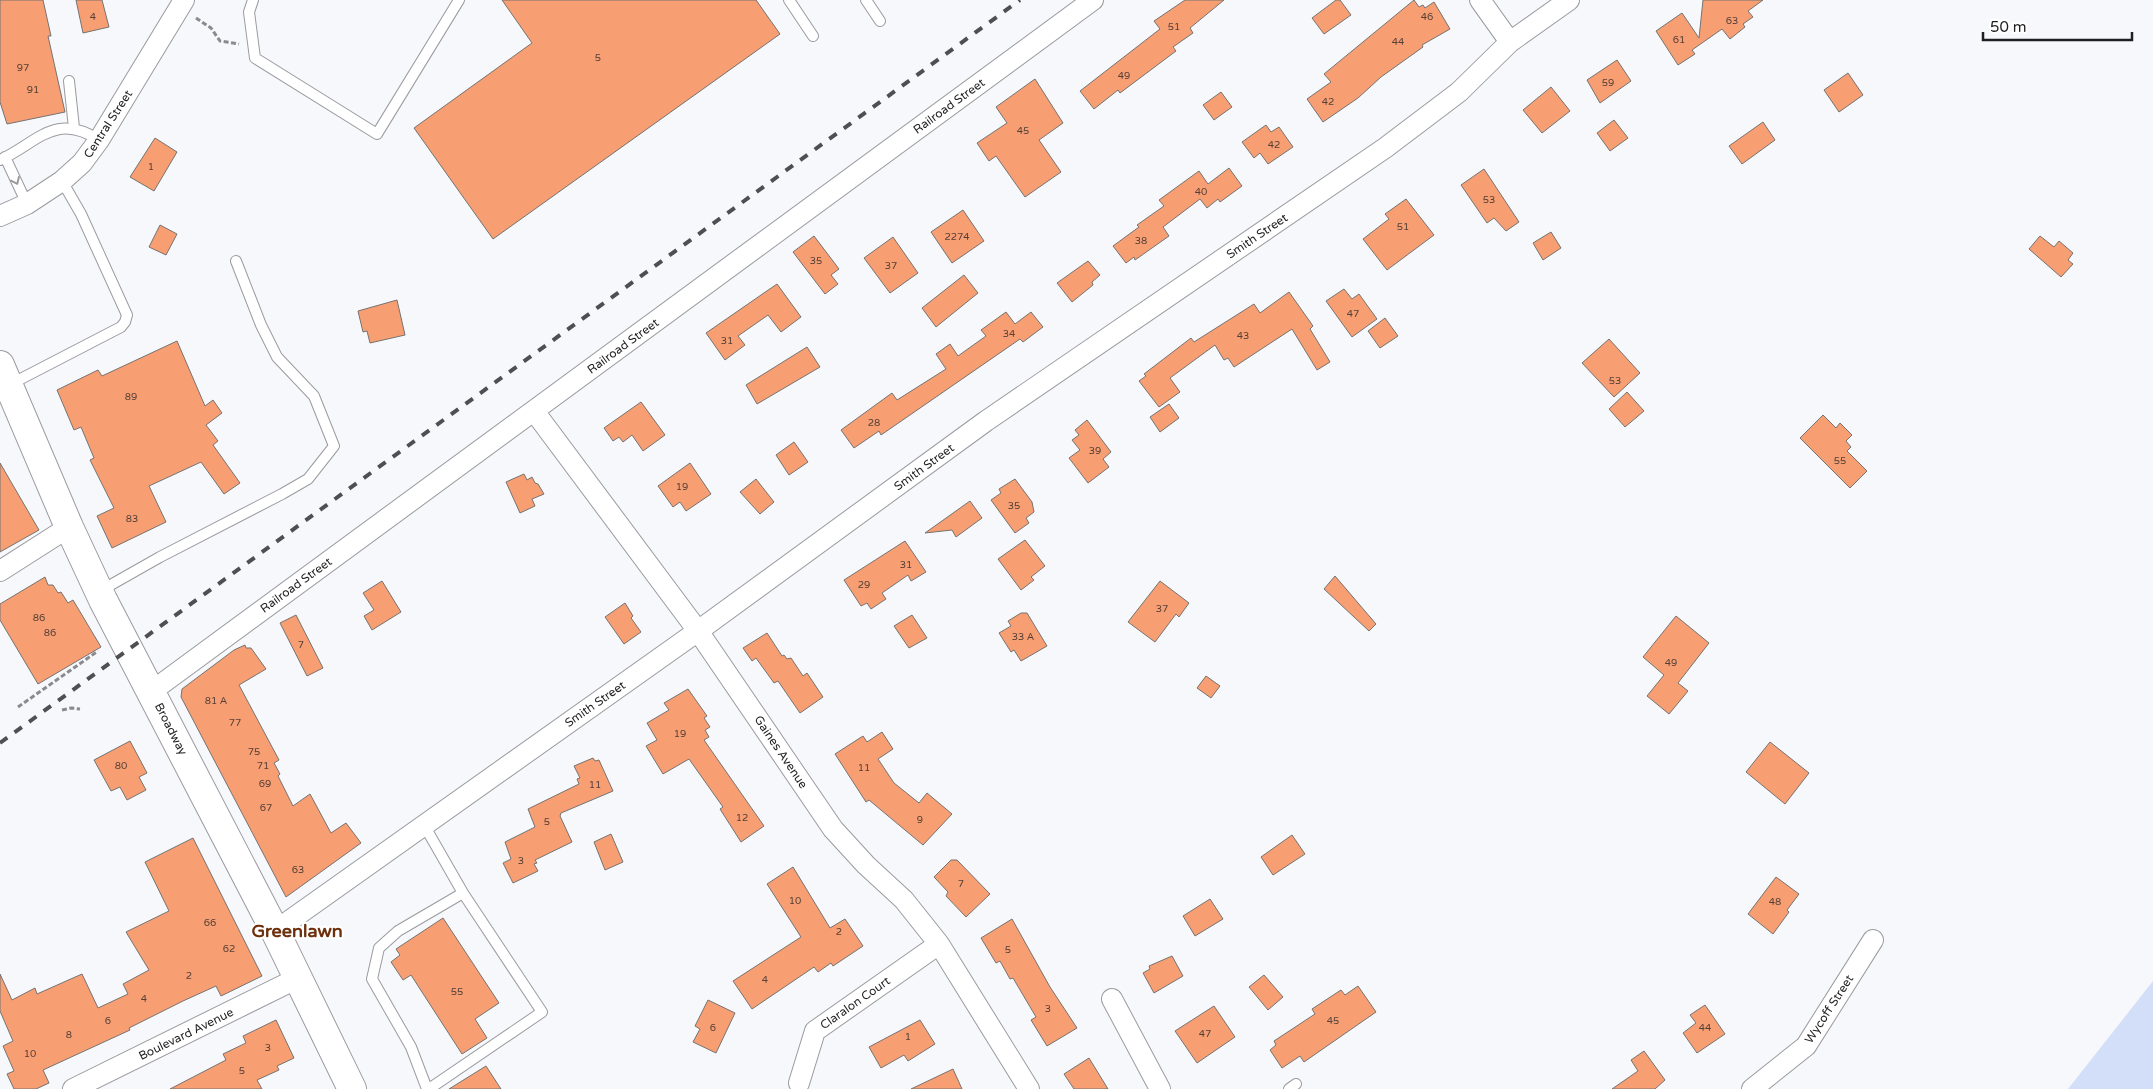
<svg xmlns="http://www.w3.org/2000/svg" width="2153" height="1089" font-family="'Varela Round',sans-serif">
  <rect width="100%" height="100%" fill="#f6f8fc"/>
  <path fill="#d3dff9" d="M2153,981V1089H2068Z"/>
  <path fill="#f79f73" stroke="#767270" d="M0,0H43L51,36H48L65,112L7,124L0,102Z
    M76,0H102L109,27L83,33Z
    M502,0H756L780,34L493,239L414,128L532,43Z
    M1185,0H1224L1190,28L1193,33L1173,47L1176,51L1120,93L1118,90L1094,109L1080,91L1160,29L1154,21Z
    M1336,0H1340L1351,15L1324,34L1312,18Z
    M1414,0L1419,7L1423,5L1425,8L1434,2L1450,29L1422,45L1423,47L1381,77L1358,98L1323,122L1307,99L1331,82L1324,74Z
    M1703,0H1763L1748,11L1753,17L1743,24L1745,27L1730,39L1722,29L1692,50L1695,54L1678,65L1656,31L1682,13L1699,38Z
    M1617,60L1631,81L1600,103L1587,80Z
    M1848,73L1863,95L1839,112L1824,90Z
    M1035,79L1063,123L1039,140L1061,172L1025,197L996,156L989,161L977,143L1007,123L996,107Z
    M1551,87L1570,111L1542,133L1523,110Z
    M1221,92L1232,107L1214,120L1203,105Z
    M1614,120L1628,138L1610,151L1597,133Z
    M1763,122L1775,140L1742,164L1729,146Z
    M1266,125L1271,132L1279,127L1293,147L1268,164L1260,153L1254,158L1242,142Z
    M155,138L177,152L154,191L130,177Z
    M1229,168L1242,186L1220,202L1218,199L1207,208L1200,199L1163,227L1169,236L1135,260L1134,257L1126,263L1113,246L1139,227L1137,225L1164,206L1159,200L1199,171L1208,184Z
    M1484,169L1519,222L1506,231L1494,218L1487,223L1461,185Z
    M1406,199L1434,235L1387,270L1363,239L1389,219L1385,214Z
    M963,210L984,241L952,263L931,232Z
    M160,225L177,234L166,255L149,247Z
    M1551,232L1561,248L1543,260L1533,243Z
    M814,236L839,269L831,275L838,284L825,294L793,252Z
    M2040,236L2054,247L2059,241L2073,253L2068,260L2073,264L2061,277L2029,249Z
    M893,237L918,273L890,293L864,258Z
    M1088,261L1100,275L1092,282L1093,285L1072,302L1057,283Z
    M964,275L978,293L936,327L922,308Z
    M777,284L801,317L781,332L768,315L738,336L745,345L725,360L706,333Z
    M1344,289L1352,299L1359,294L1377,319L1352,337L1326,301Z
    M1289,292L1313,326L1310,329L1330,362L1317,370L1292,329L1234,367L1228,358L1224,360L1215,345L1170,378L1180,392L1159,407L1139,381L1146,376L1144,374L1191,338L1194,342L1254,304L1260,313Z
    M397,300L405,335L370,343L367,331L363,332L358,311Z
    M1006,312L1015,324L1031,312L1043,327L1023,342L1020,339L881,435L879,431L854,448L841,430L892,393L897,400L946,369L936,354L950,344L958,356L986,336L981,330Z
    M1385,318L1398,336L1380,348L1368,331Z
    M1609,339L1640,373L1614,397L1582,363Z
    M177,341L205,406L213,400L222,413L206,425L218,441L213,445L240,483L224,494L201,462L149,486L166,522L112,548L97,516L114,508L90,460L94,458L81,427L74,430L57,390L98,370L102,376Z
    M807,347L820,367L757,404L746,385Z
    M1627,392L1644,411L1625,427L1609,409Z
    M641,402L665,435L643,451L632,435L623,442L619,437L613,441L604,428Z
    M1169,404L1179,418L1160,432L1150,417Z
    M1823,415L1836,428L1840,423L1852,435L1846,441L1851,447L1847,451L1867,471L1850,488L1800,438Z
    M1087,420L1111,452L1103,459L1109,467L1088,483L1069,458L1080,450L1072,440L1079,435L1075,430Z
    M794,442L808,462L789,475L776,455Z
    M0,463L39,530L0,552Z
    M690,463L711,494L686,511L680,502L673,507L658,486Z
    M524,474L527,480L532,477L535,483L538,484L544,494L532,499L535,506L520,513L506,482Z
    M756,479L774,502L760,514L740,492Z
    M1015,479L1032,502L1034,512L1026,518L1029,523L1015,533L991,500L1001,493L999,489Z
    M970,501L982,518L956,537L952,530L925,533Z
    M1025,540L1045,566L1031,577L1034,580L1021,590L998,559Z
    M905,541L926,572L911,581L908,575L882,593L886,599L871,609L867,603L861,606L844,580Z
    M1335,576L1376,624L1369,631L1324,589Z
    M45,577L48,585H53L58,593L61,592L68,603L73,600L101,647L38,684L0,620V604Z
    M382,581L401,612L372,630L364,616L374,610L363,593Z
    M1160,581L1189,603L1179,617L1176,614L1155,642L1128,622Z
    M625,603L633,616L631,618L641,632L624,644L605,617Z
    M1021,613H1027L1047,646L1021,661L1014,650L1011,652L999,633L1011,626L1008,621Z
    M296,615L323,668L307,676L280,623Z
    M912,615L927,638L909,648L894,626Z
    M1676,616L1709,643L1678,683L1688,691L1669,714L1647,696L1664,675L1643,657Z
    M767,633L782,656L784,655L787,659L791,658L803,676L807,673L823,697L800,713L778,681L774,683L756,658L752,661L743,648Z
    M245,645L246,648H251L266,669L239,685L279,760L274,763L280,774L278,776L293,806L310,794L331,833L346,823L361,843L286,897L181,697L182,689L234,650Z
    M1206,676L1220,686L1211,698L1197,688Z
    M688,689L707,716L704,718L710,727L705,730L709,737L704,740L764,826L741,842L720,809L723,807L689,759L663,774L646,746L657,740L647,723L669,710L664,703Z
    M882,732L893,749L878,759L894,783L919,803L927,793L952,814L923,845L869,800L866,802L835,754L863,736L867,742Z
    M130,741L147,773L139,777L146,790L127,800L120,787L111,791L94,760Z
    M1770,742L1809,773L1785,804L1746,772Z
    M593,758L595,761L599,760L613,791L561,813L560,816L572,842L535,860L537,863L534,864L538,871L513,883L503,863L511,859L505,842L535,827L528,809L579,784L577,779L580,778L574,766Z
    M611,834L623,862L605,870L594,842Z
    M1292,835L1305,854L1273,875L1261,857Z
    M193,838L262,976L221,996L216,986L183,1001L129,1028L130,1030L43,1070L49,1083L36,1089H14L7,1074L14,1071L3,1046L13,1041L0,1011V974L12,1000L35,988L37,994L82,974L98,1008L128,994L123,984L149,970L126,932L169,911L145,862Z
    M951,860H957L990,894L966,917L946,896L948,892L934,877Z
    M793,867L830,928L845,919L863,946L833,966L831,963L818,972L814,967L752,1009L733,981L801,937L767,884Z
    M1776,877L1799,894L1787,910L1789,912L1773,934L1748,914Z
    M1210,899L1223,919L1195,936L1183,916Z
    M443,918L499,1003L475,1019L487,1038L462,1054L411,975L403,980L391,962L400,955L396,949Z
    M1012,919L1050,987L1077,1028L1047,1046L1031,1020L1036,1017L1013,978L1010,979L1000,961L996,963L981,938Z
    M1172,956L1183,976L1154,993L1143,973L1150,969L1149,966Z
    M1264,975L1283,997L1268,1010L1249,987Z
    M1358,986L1376,1012L1304,1062L1300,1056L1282,1068L1270,1050L1276,1045L1274,1041L1315,1014L1312,1009L1341,990L1345,995Z
    M708,1000L735,1013L716,1053L693,1042L700,1029L695,1026Z
    M1705,1005L1725,1034L1697,1053L1683,1033L1696,1023L1690,1015Z
    M1214,1006L1235,1037L1197,1063L1175,1031Z
    M276,1020L294,1058L277,1066L279,1070L257,1080L262,1089H170L226,1060L223,1054L246,1043L243,1036Z
    M920,1020L935,1044L908,1061L904,1055L881,1068L869,1047Z
    M1644,1051L1665,1080L1655,1089H1612L1638,1071L1631,1060Z
    M1089,1058L1108,1089H1074L1064,1074Z
    M486,1066L501,1089H449Z
    M953,1069L962,1089H911Z"/>
  <g fill="none" stroke-linecap="round" stroke-linejoin="round">
    <defs>
      <path id="service" d="M253,0L249,12L255,58L377,134L459,0
        M789,0L813,36
        M866,0L880,21
        M69,81L74,128
        M5,157L27,204
        M0,160C38,142 55,112 99,140
        M9,385L121,327L125,322L127,315L81,214L62,181
        M100,591L160,557L282,494L308,479L334,446L314,396L277,357L261,325L236,261
        M424,825L463,893L398,931L379,948L372,979L411,1047L427,1089
        M429,1089L542,1012L463,893
        M1289,1089L1296,1084"/>
      <path id="minor" d="M1480,0L1510,42
        M0,216L27,204L62,181L82,163L99,140L184,0
        M534,411L698,631L833,829L866,865L904,900L939,944L1029,1089
        M0,571L69,527
        M152,691L1093,0
        M275,931L698,631L986,421L1385,148L1459,92L1510,42L1569,0
        M1112,999L1160,1089
        M799,1083L815,1031L939,944
        M73,1089L298,978
        M1752,1089L1806,1046L1873,940"/>
      <path id="secondary" d="M0,365L69,527L103,600L275,931L352,1089"/>
    </defs>
    <use href="#service" stroke="#9a9b9f" stroke-width="12"/>
    <use href="#minor" stroke="#9a9b9f" stroke-width="22"/>
    <use href="#secondary" stroke="#9a9b9f" stroke-width="30"/>
    <path stroke="#8a8b8e" stroke-width="3" stroke-dasharray="5 2.5" stroke-linecap="butt" d="M196,18L211,28L220,41L239,44
      M18,707L98,651
      M62,710L71,708L80,709"/>
    <use href="#service" stroke="#fff" stroke-width="10"/>
    <use href="#minor" stroke="#fff" stroke-width="20"/>
    <use href="#secondary" stroke="#fff" stroke-width="28"/>
    <path stroke="#4f4f52" stroke-width="4" stroke-dasharray="9 9" stroke-linecap="butt" d="M0,743L1020,0"/>
  </g>
  <defs><path id="oneway-chevron" d="M-2-3.5L2.5 0L-2 3.5" fill="none" stroke-width="1.6" stroke-linecap="round" stroke-linejoin="round" transform="scale(1.25)"/></defs>
  <use stroke="#9a9a9b" href="#oneway-chevron" transform="translate(16 181) rotate(65)"/>
  <g text-anchor="middle" dominant-baseline="central" stroke-width="4.5" stroke-linejoin="round" paint-order="stroke">
    <g font-size="10" fill="#553f36">
      <text x="93" y="17">4</text>
      <text x="1427" y="17">46</text>
      <text x="1732" y="21">63</text>
      <text x="1174" y="27">51</text>
      <text x="1679" y="40">61</text>
      <text x="1398" y="42">44</text>
      <text x="598" y="58">5</text>
      <text x="23" y="68">97</text>
      <text x="1124" y="76">49</text>
      <text x="1608" y="83">59</text>
      <text x="33" y="90">91</text>
      <text x="1328" y="102">42</text>
      <text x="1023" y="131">45</text>
      <text x="1274" y="145">42</text>
      <text x="151" y="167">1</text>
      <text x="1201" y="192">40</text>
      <text x="1489" y="200">53</text>
      <text x="1403" y="227">51</text>
      <text x="957" y="237">2274</text>
      <text x="1141" y="241">38</text>
      <text x="816" y="261">35</text>
      <text x="891" y="266">37</text>
      <text x="1353" y="314">47</text>
      <text x="1009" y="334">34</text>
      <text x="1243" y="336">43</text>
      <text x="727" y="341">31</text>
      <text x="1615" y="381">53</text>
      <text x="131" y="397">89</text>
      <text x="874" y="423">28</text>
      <text x="1095" y="451">39</text>
      <text x="1840" y="461">55</text>
      <text x="682" y="487">19</text>
      <text x="1014" y="506">35</text>
      <text x="132" y="519">83</text>
      <text x="906" y="565">31</text>
      <text x="864" y="585">29</text>
      <text x="1162" y="609">37</text>
      <text x="39" y="618">86</text>
      <text x="50" y="633">86</text>
      <text x="1023" y="637">33 A</text>
      <text x="301" y="645">7</text>
      <text x="1671" y="663">49</text>
      <text x="216" y="701">81 A</text>
      <text x="235" y="723">77</text>
      <text x="680" y="734">19</text>
      <text x="254" y="752">75</text>
      <text x="121" y="766">80</text>
      <text x="263" y="766">71</text>
      <text x="864" y="768">11</text>
      <text x="265" y="784">69</text>
      <text x="595" y="785">11</text>
      <text x="266" y="808">67</text>
      <text x="742" y="818">12</text>
      <text x="920" y="820">9</text>
      <text x="547" y="822">5</text>
      <text x="521" y="861">3</text>
      <text x="298" y="870">63</text>
      <text x="961" y="884">7</text>
      <text x="795" y="901">10</text>
      <text x="1775" y="902">48</text>
      <text x="210" y="923">66</text>
      <text x="839" y="932">2</text>
      <text x="229" y="949">62</text>
      <text x="1008" y="950">5</text>
      <text x="189" y="976">2</text>
      <text x="765" y="980">4</text>
      <text x="457" y="992">55</text>
      <text x="144" y="999">4</text>
      <text x="1048" y="1009">3</text>
      <text x="108" y="1021">6</text>
      <text x="1333" y="1021">45</text>
      <text x="713" y="1028">6</text>
      <text x="1705" y="1028">44</text>
      <text x="1205" y="1034">47</text>
      <text x="69" y="1035">8</text>
      <text x="908" y="1037">1</text>
      <text x="268" y="1048">3</text>
      <text x="30" y="1054">10</text>
      <text x="242" y="1071">5</text>
    </g>
    <g font-size="12" fill="#1f1f21" stroke="#fff">
      <text transform="translate(949 106) rotate(-36)">Railroad Street</text>
      <text transform="translate(108 124) rotate(-57)">Central Street</text>
      <text transform="translate(1257 236) rotate(-34)">Smith Street</text>
      <text transform="translate(623 346) rotate(-36)">Railroad Street</text>
      <text transform="translate(924 467) rotate(-36)">Smith Street</text>
      <text transform="translate(296 585) rotate(-36)">Railroad Street</text>
      <text transform="translate(595 704) rotate(-35)">Smith Street</text>
      <text transform="translate(171 729) rotate(63)">Broadway</text>
      <text transform="translate(781 752) rotate(56)">Gaines Avenue</text>
      <text transform="translate(855 1003) rotate(-35)">Claralon Court</text>
      <text transform="translate(1829 1009) rotate(-57)">Wycoff Street</text>
      <text transform="translate(186 1034) rotate(-26)">Boulevard Avenue</text>
    </g>
    <g font-size="18" font-weight="bold" fill="#6d2f0c" stroke="#fff">
      <text x="297" y="931">Greenlawn</text>
    </g>
  </g>
  <path d="M1983 32v8h149v-8" fill="none" stroke="#1f1f21" stroke-width="2.5"/>
  <text x="1990" y="32" font-size="15" fill="#1f1f21" stroke="#ffffff" stroke-width="4" paint-order="stroke">50 m</text>
</svg>
